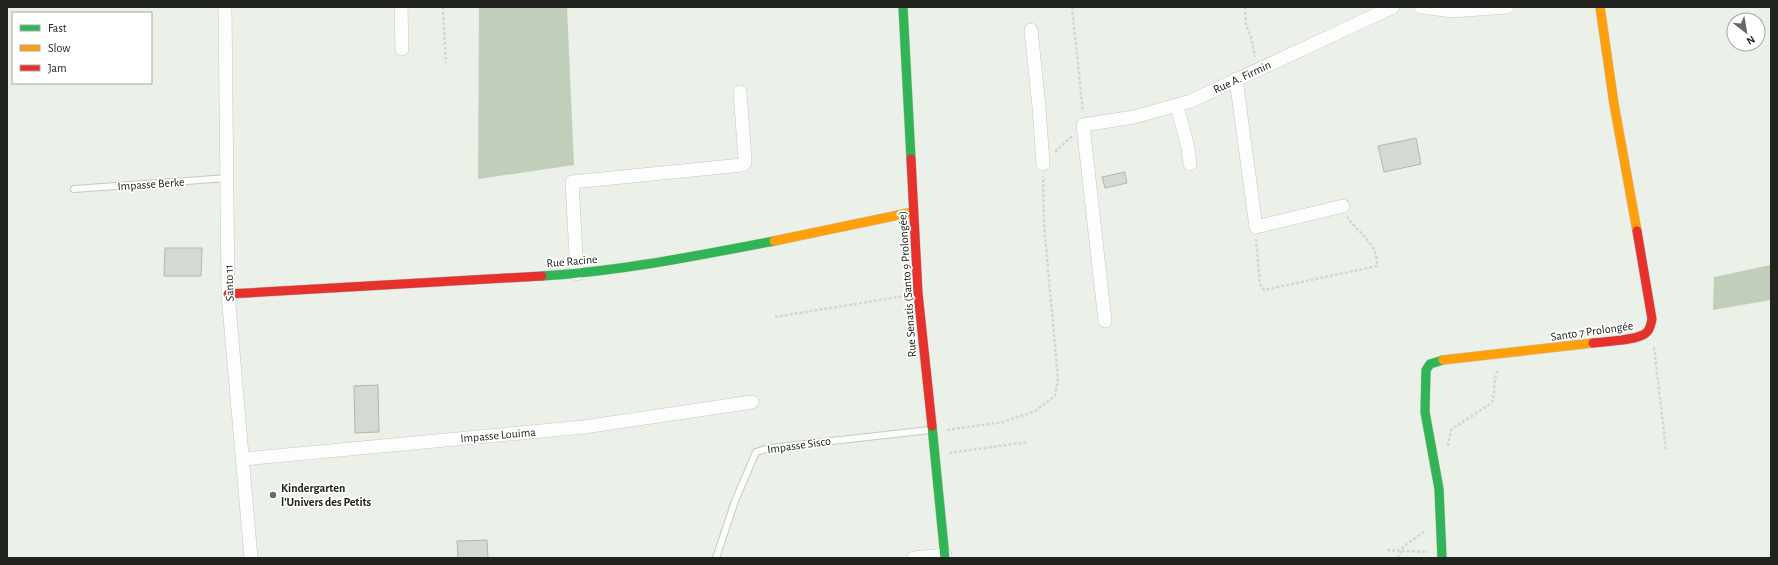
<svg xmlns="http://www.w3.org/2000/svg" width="1778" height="565" font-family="'Alegreya Sans',sans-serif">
  <rect width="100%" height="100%" fill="#ebf0e8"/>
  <path fill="#c1ceb9" d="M479,7H567L574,165L478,179Z
    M1771,265V300L1713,310L1714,277Z"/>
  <path fill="#d5d9d3" stroke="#b3b7b0" d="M1416,138L1421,164L1384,172L1378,146Z
    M1125,172L1127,183L1105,188L1102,177Z
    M165,248H202L201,276H164Z
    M378,385L379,432L355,433L354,386Z
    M487,540L488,558H458L457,541Z"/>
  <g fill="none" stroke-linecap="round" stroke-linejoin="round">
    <defs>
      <path id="lane" d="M74,189L228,178
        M716,558L735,501L756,452L769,448L930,430"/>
      <path id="street" d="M225,7L228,294L251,558
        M401,7L402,49
        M1421,7L1453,11L1507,7
        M1031,30L1039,107L1043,164
        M1236,79L1256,227L1343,206
        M1177,106L1188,148L1190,164
        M577,274L572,182L742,165L745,163V160L740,92
        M1105,321L1083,125L1134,117L1191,101L1393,7
        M244,459L584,427L752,402
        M914,558L945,555"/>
      <path id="fast" d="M903,7L911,159
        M542,276C621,271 696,256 774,241
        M932,426L945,558
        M1442,558L1439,489L1425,412L1426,370L1430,364L1443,360"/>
      <path id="slow" d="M1600,7L1614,104L1637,231
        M774,241L913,212
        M1443,360L1593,343"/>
      <path id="jam" d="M911,159L918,293L932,426
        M228,294L542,276
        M1593,343C1606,341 1636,341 1646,333C1650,330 1651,324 1652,319L1637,231"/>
    </defs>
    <use href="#lane" stroke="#c5c9c3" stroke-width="8"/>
    <use href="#street" stroke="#c5c9c3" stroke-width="14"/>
    <use href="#fast" stroke="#c5c9c3" stroke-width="10"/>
    <use href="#slow" stroke="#c5c9c3" stroke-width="10"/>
    <use href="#jam" stroke="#c5c9c3" stroke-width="10"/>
    <path stroke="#d5d6d4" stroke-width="2.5" stroke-dasharray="3 2" stroke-linecap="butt" d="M443,7L446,63
      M1072,7L1083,112
      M1175,7H1181
      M1245,7L1246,25L1251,37L1255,57
      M1055,152L1072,136
      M1256,239L1260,284L1264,290L1377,266C1378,243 1359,234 1347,217
      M775,317L904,296
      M1654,347L1666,450
      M947,430L1003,422L1035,411L1055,396L1058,379L1044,225L1043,176
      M1448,446L1451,430C1457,425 1490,405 1492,402C1496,391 1492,379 1499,369
      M949,453L1028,442
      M1387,550L1428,552
      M1398,558L1403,547L1425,531"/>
    <use href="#lane" stroke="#fcfdfc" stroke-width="6"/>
    <use href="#street" stroke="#fcfdfc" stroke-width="13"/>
    <use href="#fast" stroke="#30b455" stroke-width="9"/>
    <use href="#slow" stroke="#ff9f0a" stroke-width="9"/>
    <use href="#jam" stroke="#e5322d" stroke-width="9"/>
  </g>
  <circle fill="#676b65" stroke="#fff" stroke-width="1.5" cx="273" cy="495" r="4"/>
  <g text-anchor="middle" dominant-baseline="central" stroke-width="3.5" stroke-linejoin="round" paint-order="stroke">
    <g font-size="12" fill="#20231e" stroke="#fff">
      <text transform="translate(1242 77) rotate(-25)">Rue A. Firmin</text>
      <text transform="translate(151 184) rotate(-4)">Impasse Berke</text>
      <text transform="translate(572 261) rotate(-5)">Rue Racine</text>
      <text transform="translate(229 283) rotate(-92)">Santo 11</text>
      <text transform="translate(907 284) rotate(-94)">Rue Senatis (Santo 9 Prolongée)</text>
      <text transform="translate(1592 331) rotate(-8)">Santo 7 Prolongée</text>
      <text transform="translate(498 435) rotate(-5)">Impasse Louima</text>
      <text transform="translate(799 445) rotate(-8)">Impasse Sisco</text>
    </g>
    <g font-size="12" font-weight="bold" fill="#20231e" stroke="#fff" text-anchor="start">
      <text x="281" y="488">Kindergarten<tspan x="281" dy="14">l'Univers des Petits</tspan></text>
    </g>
  </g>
  <rect width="1778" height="565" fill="none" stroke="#20231e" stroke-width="16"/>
  <rect x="12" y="12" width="140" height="72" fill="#ffffff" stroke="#a6a7a5"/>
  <rect x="20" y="25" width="20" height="6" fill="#30b455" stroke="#a6a7a5"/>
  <text x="48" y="32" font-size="12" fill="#20231e">Fast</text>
  <rect x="20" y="45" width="20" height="6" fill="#ff9f0a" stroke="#a6a7a5"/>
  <text x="48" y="52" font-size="12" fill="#20231e">Slow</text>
  <rect x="20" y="65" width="20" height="6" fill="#e5322d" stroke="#a6a7a5"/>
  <text x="48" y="72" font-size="12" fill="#20231e">Jam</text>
  <g transform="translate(1746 32) rotate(149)"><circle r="19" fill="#ffffff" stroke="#a6a7a5"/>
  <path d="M0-3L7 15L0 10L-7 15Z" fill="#676b65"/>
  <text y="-6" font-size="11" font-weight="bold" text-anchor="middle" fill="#20231e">N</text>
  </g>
</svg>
